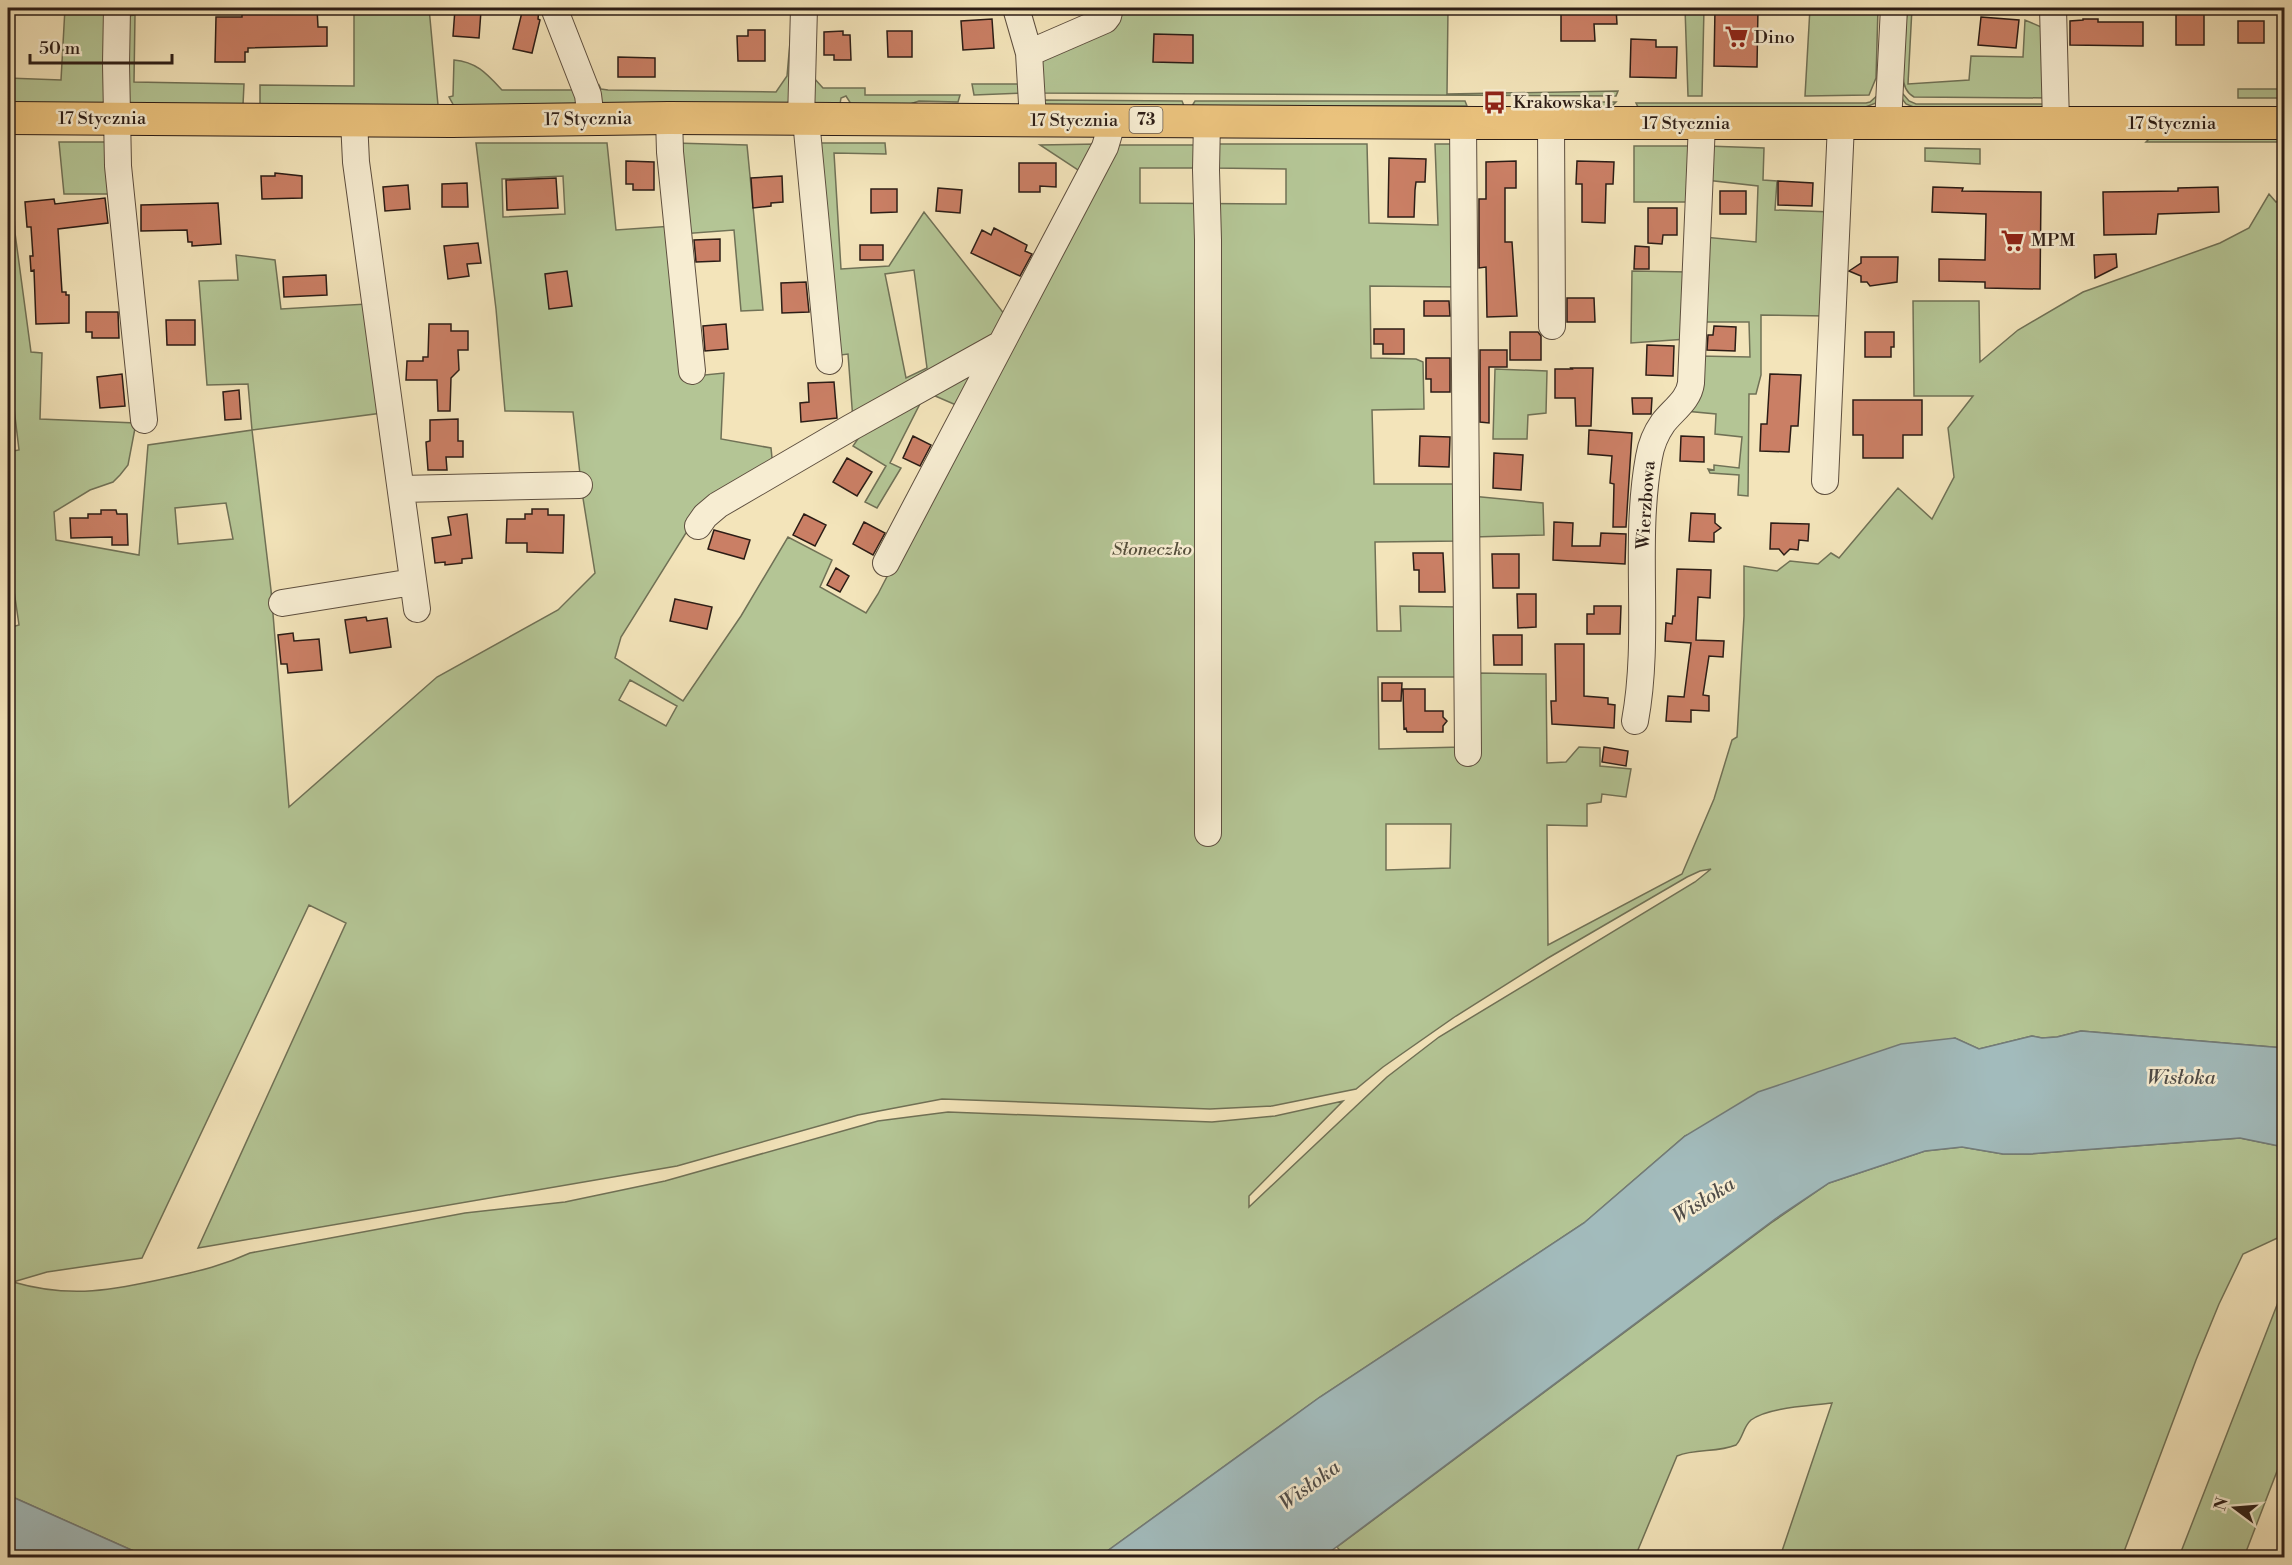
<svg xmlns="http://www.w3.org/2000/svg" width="2292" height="1565" font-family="'Libre Bodoni',serif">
  <rect width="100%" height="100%" fill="#f3e4ba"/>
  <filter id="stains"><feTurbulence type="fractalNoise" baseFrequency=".00333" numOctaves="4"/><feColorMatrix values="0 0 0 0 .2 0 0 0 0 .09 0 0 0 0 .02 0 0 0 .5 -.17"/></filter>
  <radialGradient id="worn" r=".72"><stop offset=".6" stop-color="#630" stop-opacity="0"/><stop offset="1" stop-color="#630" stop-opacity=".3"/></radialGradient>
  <path fill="#b4c595" stroke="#707156" stroke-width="1.5" fill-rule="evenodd" d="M65,8H110L109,104H8V78L61,80Z
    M354,8H429L438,105L260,104V85L354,86Z
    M793,8L790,101L787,105L610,108L600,103L596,93L599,85L601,89L608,90L776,92L787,76Z
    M1115,8H1448L1447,94L1618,91L1616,96L1037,93L1035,76L1044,58Z
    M1685,8H1704L1702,96H1688Z
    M1810,8H1878L1876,78L1869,95L1805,96Z
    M1907,8H1912L1908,84L1969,80L1971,56L2023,57L2025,20L2048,30L2049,98L1914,97C1905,92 1903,84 1903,75Z
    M135,15L134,82L244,84L243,105H127L128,16Z
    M454,60C477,62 487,74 502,90H581L578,104L454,106L449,97L453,96Z
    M813,77L823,88H865V95H960L958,102L919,101L910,104H851L846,96L841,98L840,104H812Z
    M972,84H1025L1024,93L974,95Z
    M2238,89H2284V98H2238Z
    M1880,93L1876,103L1863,108L1638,107L1636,103H1866L1870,102Z
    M1903,94L1909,101L1916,104H2049L2050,109L1916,108L1906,104L1899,95Z
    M1040,100L1182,101L1184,106L1039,105Z
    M1195,101H1465L1467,106H1192Z
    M1530,102H1616L1612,106L1531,107Z
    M2151,137H2284V142H2146Z
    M8,141H10L15,233L31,352L42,353L40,419L136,423L128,465L120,475L113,482L90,490L54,512L56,540L139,555L148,445L252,430L248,384L207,385L199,281L238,280L236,255L275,260L281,309L367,304L382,413L252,430L271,590L289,807L437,677L558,610L595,573L582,492L573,412L505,411L496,309L476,143H607L616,230L673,226L695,376L724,373L721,439L771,448L773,468L686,521L691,525L621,637L615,658L683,701L741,616L788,537L832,560L820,587L866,613L878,594L1080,205L1114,145H1204L1193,168H1140V203L1286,204V169L1212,168L1213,144H1367L1369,223L1438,225L1435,144H1458L1460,287L1370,286L1371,358L1416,359L1423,362L1424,409L1372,410L1374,484H1460V541L1375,542L1377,631H1401L1400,606L1459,607L1462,677H1378L1379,749L1462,747L1477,673L1546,674L1547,763L1566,762L1579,747L1600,748V766L1631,769L1626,797L1602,794L1601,802L1587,804V826L1547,825L1548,945L1682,874L1714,799L1732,740L1737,737L1744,616V566L1777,571L1790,561L1818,564L1831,553L1839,558L1898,488L1932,519L1954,477L1948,428L1973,396H1914L1913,301H1979L1980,362L2018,330L2083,292L2220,243L2249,228L2269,194L2276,202L2284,199V1048L2081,1031L2057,1037L2042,1038L2032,1036L1979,1049L1955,1038L1685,1136L1584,1223L1320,1397L1099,1557H147L8,1495V628L19,625L12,577H8V452L19,450L13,400H8ZM563,176L565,214L503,217L502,179ZM226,503L233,539L178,544L175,508ZM630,680L677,706L666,726L619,700ZM1386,824H1451L1450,868L1386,870ZM1711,869L1695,882L1439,1037L1387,1077L1249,1207V1196L1343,1101L1275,1116L1212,1122L948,1112L878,1121L665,1181L565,1202L465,1213L250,1253C224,1265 200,1271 172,1277C114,1290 71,1299 13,1282L47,1272L142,1258L309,905L346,923L198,1248L677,1166L858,1115L942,1099L1210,1109L1272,1106L1356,1089L1383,1067L1456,1016L1548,958L1687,877L1700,871Z
    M59,142H111L115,194H64Z
    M674,143L747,145L763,310L741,311L734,230L681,234Z
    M814,143H885L886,154L834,153L841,269L889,266L924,212L1009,320L1005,330L853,420L848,354L833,356ZM914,270L927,368L906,378L885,274Z
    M1099,144L1084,174L1040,145Z
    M1634,146H1694L1692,202H1634Z
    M1707,146L1764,148L1763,180L1777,181L1775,210L1832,212L1827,316L1761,315V375L1756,394H1749L1748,496L1738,495L1739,475L1710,473L1708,469L1714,470V465L1739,468L1742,437L1715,434L1716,414L1685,411L1699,356L1750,357L1749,322H1700L1704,237L1756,242L1758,186L1706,180Z
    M1925,148L1980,149V164L1925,161Z
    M1632,271L1689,272L1687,339L1631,343Z
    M972,367L981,372L963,408L926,392L890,463L901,468L877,508L865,502L886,466L853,446L868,424Z
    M1495,369L1547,371L1546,413L1528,415L1527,439H1493Z
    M1471,496L1543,503L1544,535L1473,537Z
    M2240,1138L2284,1147V1235L2243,1254L2219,1304L2196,1360L2122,1557H1780L1832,1403C1810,1406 1768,1407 1751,1420C1743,1427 1743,1438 1736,1445C1717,1453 1696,1448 1677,1456L1635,1557L1346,1558L1337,1547L1771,1223L1829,1183L1925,1151L1962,1147L2003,1154H2030Z
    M2284,1287V1453L2244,1557H2179Z"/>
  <path fill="#a2bbbc" stroke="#737c7a" stroke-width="1.5" d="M2081,1031L2284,1048V1147L2240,1138L2030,1154H2003L1962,1147L1925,1151L1829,1183L1775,1219L1323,1557H1099L1320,1397L1584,1223L1685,1136L1758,1092L1901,1044L1955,1038L1979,1049L2032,1036L2042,1038L2057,1037Z
    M8,1495L147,1557H8Z"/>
  <path fill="#ca7f65" stroke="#2c1d16" stroke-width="1.5" d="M272,8H317L318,27H327V46L248,48V52H245V62H215L216,17H242V13H272Z
    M523,8H539L538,19L540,20L532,53L513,49Z
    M1561,8H1616L1617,24H1594L1595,41H1561Z
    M1715,8H1758L1757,67L1714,66Z
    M2176,8H2204V45H2176Z
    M455,9L481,11L479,38L453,36Z
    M1981,17L2019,20L2016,48L1978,45Z
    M992,19L994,48L963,50L961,21Z
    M2083,19H2098V22H2143V46L2070,45V21L2083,20Z
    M2238,21H2264V43H2238Z
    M748,30H765V61H738L737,36H748Z
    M843,31V35H850L851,60H834V55H824V32Z
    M887,31H912V57H888Z
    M1154,34L1193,35V63L1153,62Z
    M1631,39L1656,40V47H1677L1676,78L1630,77Z
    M618,57L655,58V77H618Z
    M1389,158L1426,159L1425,182H1416L1415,190L1414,217H1388Z
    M626,161L654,162V190H633V184H626Z
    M1516,161V188H1505V242H1512L1517,316L1487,317L1486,267L1479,268V199H1486V162Z
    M1577,161L1614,162L1613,184H1606L1605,223L1582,222V184H1576Z
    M1019,163H1056V187L1040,186V192H1019Z
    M275,173L302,176V198L262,199L261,176H275Z
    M782,176L783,202L771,203V206L753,208L751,178Z
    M556,178L558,208L507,210L506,180Z
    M1778,181L1813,183L1812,206L1778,205Z
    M467,183L468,207H442V184Z
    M408,185L410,209L385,211L383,187Z
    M1933,187L1963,188L1962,191L2041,192L2040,289L1985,288V282L1939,281V259L1985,260L1986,214L1932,212Z
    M2218,187L2219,212L2158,214L2156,234L2104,235L2103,192L2178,191V188Z
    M938,188L962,190L960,213L936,211Z
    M871,189H897V212L871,213Z
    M1720,191H1746V214H1720Z
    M105,198L108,223L58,229L62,292H66V295H69V323L36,324L34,270L31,271L30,256H33L31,227H27L25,202L54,199L55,204Z
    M218,203L221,244L192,246V242H188L187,230L141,231V205Z
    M1648,208H1677V235H1663L1662,244L1648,243Z
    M994,228L1027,245L1025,251L1032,254L1020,276L971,253L982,230L991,235Z
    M720,239V261L696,262L694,240Z
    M478,243L481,263L467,264L469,276L448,279L444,246Z
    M860,245H883V260H860Z
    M1635,246L1649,247V269H1634Z
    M2116,254L2117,267L2095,278L2094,255Z
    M1861,257H1898L1897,282L1870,286L1867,282H1861V276L1849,271L1861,263Z
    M567,271L572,306L549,309L545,274Z
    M326,275L327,295L284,297L283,277Z
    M806,282L809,312L782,313L781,283Z
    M1567,298H1594L1595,322H1567Z
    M1424,301H1449L1450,316H1424Z
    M86,312H118L119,338H92V332H86Z
    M166,320H195V345H167Z
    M429,324H451V331H468V350H458L459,370L451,378L450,411H438L437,380H406L407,361H423V357H428Z
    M726,324L728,349L705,351L703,326Z
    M1714,326L1736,327L1735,351L1707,350L1708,335H1713Z
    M1374,329H1404V354H1383V344H1374Z
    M1510,332H1538L1541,336V360H1510Z
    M1865,332H1894V347H1891V357H1865Z
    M1647,345L1674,346L1673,376L1646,375Z
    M1480,350H1507V367H1489V423L1480,422Z
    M1426,358H1450V392H1431V379H1426Z
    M1571,368H1593L1591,426H1576L1575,398H1555V369H1572Z
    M122,374L125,406L100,408L97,377Z
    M1770,374L1801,375L1798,426H1791L1789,452L1760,451L1761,424H1767Z
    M834,382L837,418L801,422L800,403L809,402L808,383Z
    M239,390L241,419L225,420L223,392Z
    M1632,398H1652L1651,414H1633Z
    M1853,400H1922V435H1903V458H1863V435H1853Z
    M458,419V441H463V457H446L447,470H428L426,442L430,441V420Z
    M1589,430L1632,433L1626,527H1613L1614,484L1610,483L1612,456L1588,454Z
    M913,436L931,445L920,466L903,458Z
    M1420,436L1450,437L1449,467L1419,466Z
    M1681,436L1704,437V462L1680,461Z
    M1494,453L1523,455L1521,490L1493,488Z
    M847,458L872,472L857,496L833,482Z
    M532,509H548V515H564L563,553L527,552V543H506L507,519H525V514H532Z
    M101,510H116L117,514H127L128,545H112V537L71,538L70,518H88V514H101Z
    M1691,513L1715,514V523L1721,528L1714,533V542L1689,541Z
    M467,514L472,558L462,559V563L445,565V562L435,563L432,538L451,535L448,517Z
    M804,514L826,525L815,546L793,535Z
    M864,522L885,533L873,555L853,544Z
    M1554,522L1573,523L1572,546H1600L1601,533L1626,534L1625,564L1553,560Z
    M1771,523L1809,524L1808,541L1799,540L1798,550L1790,549L1784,555L1779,549H1770Z
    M714,530L750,540L744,559L708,549Z
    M1413,553H1443L1445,592H1419V570H1414Z
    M1492,554H1519V588H1493Z
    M836,568L849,576L840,592L827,585Z
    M1677,569L1711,570L1710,598L1698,597L1696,640L1724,641L1723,657L1709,656L1703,695L1709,696V711L1691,710V722L1666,721L1668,696L1684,697L1691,643L1665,641L1666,623L1672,624L1673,616H1675Z
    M1517,594H1536V627L1518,628Z
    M675,599L712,607L707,629L670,621Z
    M1594,606H1621L1620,634H1587V614H1594Z
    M366,617L367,621L387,618L391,647L350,653L345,620Z
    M293,633L294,641L319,639L322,670L288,673L287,664H281L278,635Z
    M1493,635H1522V665H1494Z
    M1555,644H1584V696L1608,698V704L1615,705L1614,728L1552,724L1551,701H1556Z
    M1382,683H1402L1401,701H1382Z
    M1403,689H1425V711H1443V717L1447,721L1443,726V732H1407L1406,728L1404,729Z
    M1604,747L1628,751L1626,766L1602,762Z"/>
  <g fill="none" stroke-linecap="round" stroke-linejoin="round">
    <defs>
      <path id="minor" d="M117,8L116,64L118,166L144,420
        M554,8L588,95L591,119
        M1016,8L1029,53L1033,120
        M2053,8L2056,123
        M1029,53L1105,20L1108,16L1110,8
        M669,118L670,152L692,371
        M354,120L356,162L417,609
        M801,120L804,8
        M806,120L829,361
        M1207,121L1206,170L1208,240V833
        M1463,123L1468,753
        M1551,123L1552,326
        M1888,123L1894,8
        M1825,481L1841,124
        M401,489L579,485
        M698,526L705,516L718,505L850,428L1001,344
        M886,563L1105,147L1113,120
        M282,603L413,582
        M1635,721C1651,634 1633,544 1649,457C1651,445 1656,433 1663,423C1673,410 1689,400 1691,383L1702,123"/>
      <path id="major" d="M8,118L452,121L669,118L1477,123H2284"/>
    </defs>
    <use href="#minor" stroke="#5e4f3f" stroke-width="28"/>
    <use href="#major" stroke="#2c1d16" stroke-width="34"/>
    <use href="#minor" stroke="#f7edd2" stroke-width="26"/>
    <use href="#major" stroke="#eac27d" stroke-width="32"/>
  </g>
  <defs>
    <symbol id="supermarket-bare" viewBox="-9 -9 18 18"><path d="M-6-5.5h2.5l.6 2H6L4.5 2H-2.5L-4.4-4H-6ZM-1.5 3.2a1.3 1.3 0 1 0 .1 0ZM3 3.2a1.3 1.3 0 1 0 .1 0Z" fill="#8f2418" stroke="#f7edd2" stroke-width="2.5" paint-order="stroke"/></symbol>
    <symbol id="bus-bare" viewBox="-9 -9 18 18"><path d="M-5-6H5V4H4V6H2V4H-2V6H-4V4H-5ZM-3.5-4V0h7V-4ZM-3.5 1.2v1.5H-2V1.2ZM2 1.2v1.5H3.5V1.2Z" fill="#8f2418" stroke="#f7edd2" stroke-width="2.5" paint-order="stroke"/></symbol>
  </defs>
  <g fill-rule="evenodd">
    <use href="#supermarket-bare" x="1720" y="20" width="33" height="33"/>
    <use href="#bus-bare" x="1478" y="86" width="33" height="33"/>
    <use href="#supermarket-bare" x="1996" y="224" width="33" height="33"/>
  </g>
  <g text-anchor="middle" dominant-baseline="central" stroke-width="5" stroke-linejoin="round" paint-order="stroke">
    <rect fill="#f7edd2" stroke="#695b4e" stroke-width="1.5" x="1129.5" y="107" width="33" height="26" rx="4.5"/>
    <g font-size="16" font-weight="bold" fill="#2c1d16">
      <text x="1146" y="120">73</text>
    </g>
    <g font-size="18" fill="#2c1d16" stroke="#f7edd2" text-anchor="start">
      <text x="1754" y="37">Dino</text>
      <text x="1513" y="102">Krakowska I</text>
      <text x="2031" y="240">MPM</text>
    </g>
    <g font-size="18" fill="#2c1d16" stroke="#f7edd2">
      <text x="102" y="118">17 Stycznia</text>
      <text transform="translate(588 119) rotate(-1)">17 Stycznia</text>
      <text x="1074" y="120">17 Stycznia</text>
      <text x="1686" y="123">17 Stycznia</text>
      <text x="2172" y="123">17 Stycznia</text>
      <text transform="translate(1646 505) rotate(-86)">Wierzbowa</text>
    </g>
    <g font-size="18" font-style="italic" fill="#554f3c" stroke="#f7edd2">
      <text x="1152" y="549">Słoneczko</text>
    </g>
    <g font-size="20" font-style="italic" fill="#4f4c48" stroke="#f7edd2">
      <text x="2181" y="1078">Wisłoka</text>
      <text transform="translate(1704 1201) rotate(-32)">Wisłoka</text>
      <text transform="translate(1310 1486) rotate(-36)">Wisłoka</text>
    </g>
  </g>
  <rect width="2292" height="1565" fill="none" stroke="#f3e4ba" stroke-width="30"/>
  <rect x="9" y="9" width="2274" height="1547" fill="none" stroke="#2c1d16" stroke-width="3"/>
  <rect x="15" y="15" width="2262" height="1535" fill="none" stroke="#2c1d16" stroke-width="1.5"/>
  <g transform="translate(2235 1508) rotate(286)" stroke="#f7edd2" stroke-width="4.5" paint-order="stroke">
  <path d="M0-4.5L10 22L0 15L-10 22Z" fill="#2c1d16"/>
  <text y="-9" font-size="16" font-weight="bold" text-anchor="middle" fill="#2c1d16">N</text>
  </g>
  <path d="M30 54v9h142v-9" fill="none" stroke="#2c1d16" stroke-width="3"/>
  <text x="39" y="54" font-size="18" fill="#2c1d16" stroke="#f7edd2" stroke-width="4.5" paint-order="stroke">50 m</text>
  <rect width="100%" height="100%" filter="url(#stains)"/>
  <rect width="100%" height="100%" fill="url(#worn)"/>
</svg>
